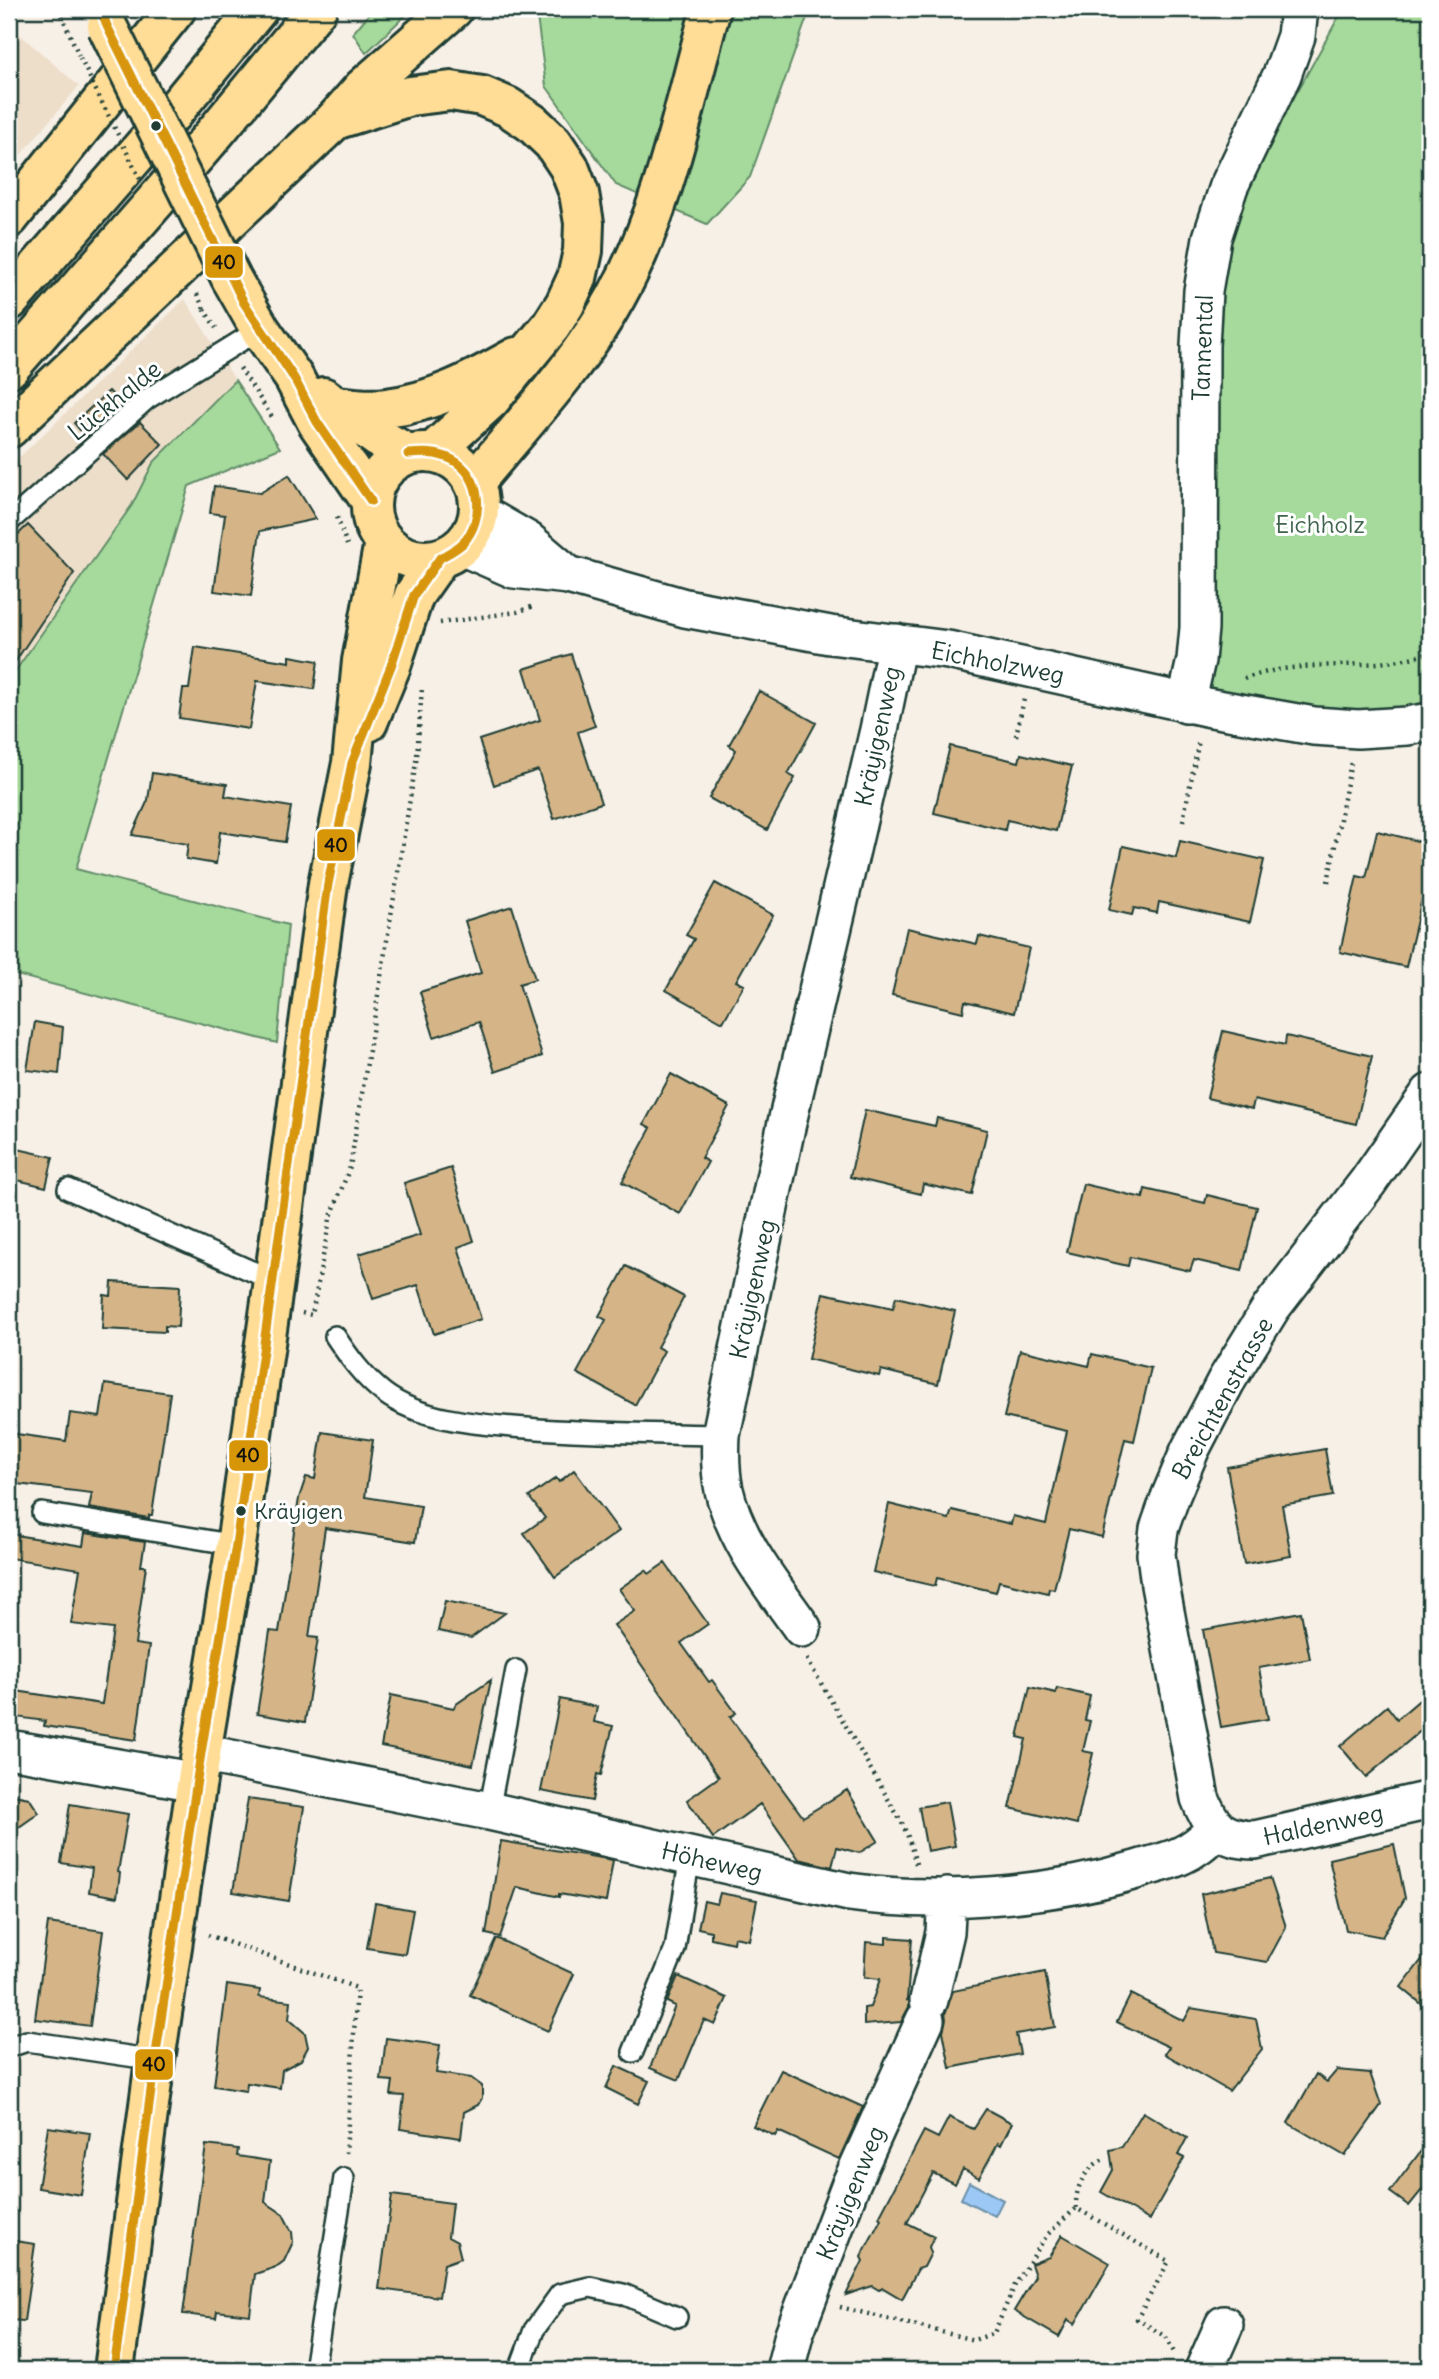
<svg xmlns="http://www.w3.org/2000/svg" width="1439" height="2379" font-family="Delius,sans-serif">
  <rect width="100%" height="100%" fill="#f7f0e7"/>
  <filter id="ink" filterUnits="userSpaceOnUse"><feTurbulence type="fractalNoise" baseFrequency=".0143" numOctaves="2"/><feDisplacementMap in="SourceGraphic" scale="14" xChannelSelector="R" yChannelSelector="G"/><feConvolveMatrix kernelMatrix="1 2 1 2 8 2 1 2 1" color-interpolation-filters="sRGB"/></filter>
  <g filter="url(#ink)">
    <path fill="#eddeca" d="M9,25L79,86L9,169Z
      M185,299L235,380L153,463L132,505L9,680V467Z"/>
    <path fill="#a5da9c" stroke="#628c68" stroke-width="2" d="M373,9H412L366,53L353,33Z
      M536,9H810L750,177L707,224L616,185L546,86Z
      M1343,9H1430V717L1209,699L1212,350L1223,239L1259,161Z
      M235,380L280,448L189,486L76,869L288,925L277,1043L9,973V680L132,505L153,463Z"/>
    <path fill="#9cc8f6" stroke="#6a90a8" stroke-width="2" d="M969,2182L1003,2200L995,2216L961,2199Z"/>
    <path fill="#d5b588" stroke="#1f3d34" stroke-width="2" d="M109,391L122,405L86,437L74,423Z
      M140,422L162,444L128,480L103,454Z
      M289,475L316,519L260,531L251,596L214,591L225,515L210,513L214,486L260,493Z
      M28,525L74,573L9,671V543Z
      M195,647L290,662V656L318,661L314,689L257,681L249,729L179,718L183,689H189Z
      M571,654L595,726L578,732L601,803L554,819L538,770L494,785L479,740L540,720L524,669Z
      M759,691L816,723L788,774L795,778L767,830L709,798L736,750L729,745Z
      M950,746L1019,762L1021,754L1072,766L1056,831L1007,820L1005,830L934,813Z
      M152,773L227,784L225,796L291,807L285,842L220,832L216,864L186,859L188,844L132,835L148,800Z
      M1377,831L1430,844V895L1423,894L1406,967L1340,952L1357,876L1366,878Z
      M1180,841L1264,860L1250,922L1159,902L1157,913L1134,908L1132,915L1109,910L1123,846L1176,858Z
      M715,883L773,915L736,981L744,985L723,1022L666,990L694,939L686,935Z
      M512,906L535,979L519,984L542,1056L495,1072L479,1022L434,1037L420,992L481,973L465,921Z
      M907,928L977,944L979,936L1029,948L1014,1013L965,1001L963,1012L892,995Z
      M35,1022L63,1027L59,1074L27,1070Z
      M1223,1031L1285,1045L1286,1036L1372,1056L1356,1124L1254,1100L1252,1109L1207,1098Z
      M671,1074L729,1106L701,1158L708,1162L680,1214L622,1182L651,1128L644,1124Z
      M865,1110L935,1126L937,1118L987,1130L972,1195L923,1184L921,1194L850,1177Z
      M9,1147L53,1157L46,1187L9,1178Z
      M451,1168L474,1241L458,1247L481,1319L434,1334L418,1285L373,1299L359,1254L420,1235L404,1183Z
      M1083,1184L1143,1198L1145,1189L1205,1203L1207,1195L1257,1207L1242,1271L1194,1260L1190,1271L1130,1257L1128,1266L1067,1252Z
      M626,1266L684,1297L657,1347L664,1351L635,1405L577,1373L606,1320L599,1316Z
      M112,1282L180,1286L178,1327L165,1326V1332L102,1329L104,1295L111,1296Z
      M823,1293L893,1308L896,1297L955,1311L938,1384L881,1370L879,1376L808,1359Z
      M1020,1350L1089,1366L1092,1354L1151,1368L1134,1441L1125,1439L1102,1537L1069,1529L1054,1589L1049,1588L1048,1593L999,1581L996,1592L937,1578L935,1586L873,1572L889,1504L949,1519L952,1510L1011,1524L1013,1516L1046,1524L1067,1431L1004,1417Z
      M105,1384L170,1393L152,1515H149V1518L89,1508L92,1493L9,1483V1433L66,1441L70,1413L100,1417Z
      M322,1432L373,1440L365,1497L421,1506L415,1542L325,1528L309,1637L318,1638L305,1722L257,1714L270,1631L279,1632L299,1498L306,1477L315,1479Z
      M1325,1449L1333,1496L1282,1505L1291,1556L1244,1564L1227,1467Z
      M574,1470L619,1531L555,1577L524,1533L545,1518L529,1497L556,1478L559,1482Z
      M85,1533L145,1542L141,1566H146L135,1644L149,1646L136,1740L44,1726L45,1721L9,1716V1690L102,1704L113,1629L71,1624L80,1569L9,1558V1534L83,1546Z
      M665,1563L708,1624L681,1643L709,1682L712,1680L736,1713L730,1717L803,1817L847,1790L878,1841L859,1853L837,1847L832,1867L799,1859L760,1804L713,1838L687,1800L719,1777L614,1625L635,1611L619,1589L646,1570L649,1574Z
      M445,1601L505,1613L471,1638L438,1631Z
      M1301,1612L1310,1659L1259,1668L1268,1719L1221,1727L1203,1630Z
      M491,1680L473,1765L381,1746L391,1695L454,1708L455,1705Z
      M1030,1687L1056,1693L1057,1688L1090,1696L1085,1720L1090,1721L1083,1751L1093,1753L1077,1824L1010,1808L1026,1739L1018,1737Z
      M1430,1691V1723L1366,1777L1340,1746L1387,1706L1397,1719Z
      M560,1699L597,1707L594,1722L613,1726L601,1775L597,1774L592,1801L541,1791Z
      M9,1794L29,1798L39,1813L9,1834Z
      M248,1799L304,1807L289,1901L233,1892Z
      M947,1802L955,1846L927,1851L919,1807Z
      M70,1804L128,1814L118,1872L120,1873L117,1897L89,1892L92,1868L61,1863Z
      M501,1841L613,1860L606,1902L559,1894V1897L517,1887L500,1937L486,1934Z
      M1394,1844L1405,1898L1382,1937L1346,1930L1329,1859Z
      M1270,1878L1286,1927L1267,1962L1213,1953L1201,1894Z
      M720,1893L757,1900L749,1940L734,1937L733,1943L711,1938V1931L698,1928L704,1901L717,1904Z
      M375,1903L413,1910L405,1954L367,1948Z
      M48,1923L103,1931L90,2026L35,2019Z
      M886,1937L912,1939L907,2000L909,1999V2007L901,2022L864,2025V2008L870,2007L880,1979L864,1977L866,1942L886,1944Z
      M496,1938L574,1974L548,2031L470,1995Z
      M1430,1949V2011L1401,1987Z
      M1045,1972L1055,2027L1016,2034L1020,2054L950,2068L943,2031L946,2019L945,2014L953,1991Z
      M678,1976L727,1998L715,2025L704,2020L679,2080L650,2068L675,2006L667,2002Z
      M227,1985L260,1990L259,1997L291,2001L289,2019L305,2033L308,2047L301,2060L282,2070L280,2088L247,2083L246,2091L214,2086Z
      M1131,1994L1184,2021L1191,2008L1256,2019L1262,2049L1229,2091L1165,2054L1169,2047L1117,2022Z
      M386,2038L440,2045L436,2073L471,2078L482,2086V2098L478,2105L464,2112L461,2138L400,2129L404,2096L391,2095L393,2081L381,2080Z
      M616,2066L649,2081L638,2104L606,2088Z
      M781,2070L863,2107L839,2159L778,2131L775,2136L753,2126Z
      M1337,2070L1370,2073L1381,2105L1345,2156L1288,2123L1316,2074L1327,2082Z
      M986,2109L1012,2123L1001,2145L998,2143L979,2178L963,2169L955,2184L933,2173L907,2223L934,2236L929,2247L931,2253L924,2267L918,2269L902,2299L883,2288L879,2290L872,2286L846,2295L863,2261L861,2257L881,2219L879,2217L924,2131L938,2138L949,2117L973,2129Z
      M1143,2112L1187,2138L1178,2155L1184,2158L1149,2220L1101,2192L1113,2170L1110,2150L1122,2147Z
      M48,2127L90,2133L81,2195L38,2188Z
      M1430,2139V2180L1409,2206L1390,2192Z
      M206,2145L238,2149L237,2156L270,2161L265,2202L283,2214L292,2232L293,2242L284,2261L276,2267L255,2274L250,2315L217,2311L216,2318L183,2314Z
      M392,2195L452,2203L448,2237L457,2242L461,2258L444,2264L439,2297L379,2289Z
      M1062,2235L1110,2263L1075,2324L1068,2320L1059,2337L1014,2311L1035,2276L1031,2264L1049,2257Z
      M9,2240L35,2244L24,2321L9,2320Z"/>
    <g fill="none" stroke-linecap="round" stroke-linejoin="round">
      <defs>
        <path id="service" d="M9,522L147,399L260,329
          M68,1189L274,1281
          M335,1336C349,1357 363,1377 384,1393C423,1423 490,1425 538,1429C599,1433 660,1434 721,1435
          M42,1513L236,1545
          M489,1811L516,1670
          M9,2047L27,2041L155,2060
          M633,2052L675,1949L690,1856
          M314,2370L344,2178
          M519,2370L534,2330L560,2294L590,2287L623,2294L677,2317"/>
        <path id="minor" d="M479,513L528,541L568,575
          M461,546L514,569L568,575L685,608L830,635L948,650L1206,707L1314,726L1358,729L1407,726L1430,722
          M1186,704L1196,660L1199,628L1200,346L1203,291L1212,238L1229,186L1282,75L1296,36L1299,9
          M1430,1093L1368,1182L1271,1308L1226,1381L1190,1450L1171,1495L1159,1529L1156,1554L1160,1585L1200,1798C1212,1829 1222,1839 1255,1840L1430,1800
          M802,1628C772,1585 736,1542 724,1490C720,1472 720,1454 721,1435L786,1127L879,730L897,643
          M9,1749L197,1782
          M201,1753L489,1811L849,1892C940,1905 1048,1896 1136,1870C1151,1865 1168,1862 1182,1855C1196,1849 1206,1839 1217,1829
          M929,2000L945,1932L947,1897
          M785,2370L794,2334L850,2186L925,2020
          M1204,2370L1224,2325"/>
        <path id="primary" d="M231,278L260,329L294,378L317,422L371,501
          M323,397L377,437L408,454
          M371 506a54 54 0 1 1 108 0a54 54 0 1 1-108 0Z
          M368,722L391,666L414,595L440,558
          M114,2370L155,2060L201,1753L236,1545L274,1281L328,884L352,763L362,661L384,542"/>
        <path id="trunk" d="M335,120L363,88L453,9"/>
        <path id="motorway" d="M9,218L176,9
          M9,301L175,110L258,9
          M9,368L209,140L317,9
          M337,406C353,408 370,410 386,408C433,403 475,380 516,357
          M9,428L335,120L410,96L451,91L482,96L508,107L532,123L553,143L569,167L579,193L584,223L583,251L577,278L565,304L551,326L490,400L433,452
          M474,483C523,423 579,365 616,297C665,209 684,105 711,9"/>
      </defs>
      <use href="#service" stroke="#1f3d34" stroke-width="24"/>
      <use href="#minor" stroke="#1f3d34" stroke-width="42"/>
      <use href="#primary" stroke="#1f3d34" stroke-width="44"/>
      <use href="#trunk" stroke="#1f3d34" stroke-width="44"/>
      <use href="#motorway" stroke="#1f3d34" stroke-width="44"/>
      <path stroke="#1f3d34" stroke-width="4.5" stroke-dasharray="2 5" stroke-linecap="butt" d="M59,9L80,58
        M204,309L216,328
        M240,368L274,420
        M337,517L347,545
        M440,623L517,612L534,606
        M1244,679C1303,656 1371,674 1430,652
        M1016,736L1024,699
        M1183,821L1199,740
        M1328,882L1351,762
        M302,1313L312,1315L330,1219L350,1167L417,756L422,688
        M807,1659L902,1823L909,1839L916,1864
        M208,1935L357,1988L346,2153
        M1076,2208C1075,2187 1085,2168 1104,2159
        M840,2307L974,2340L994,2333L1015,2285L1047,2235L1076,2208L1169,2261L1137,2319L1166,2337L1175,2354"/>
      <use href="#service" stroke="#fff" stroke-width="19"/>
      <use href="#minor" stroke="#fff" stroke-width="37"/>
      <use href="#primary" stroke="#ffdd96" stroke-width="38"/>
      <use href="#trunk" stroke="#ffdd96" stroke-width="38"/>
      <use href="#motorway" stroke="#ffdd96" stroke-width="38"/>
      <defs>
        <path id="primary-bridge" d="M107,26L231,278"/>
      </defs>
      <use href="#primary-bridge" stroke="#1f3d34" stroke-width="44" stroke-linecap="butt"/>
      <path stroke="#1f3d34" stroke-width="4.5" stroke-dasharray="2 5" stroke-linecap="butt" d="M80,58L142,183
        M197,294L204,309"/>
      <use href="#primary-bridge" stroke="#ffdd96" stroke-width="38"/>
      <defs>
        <path id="bus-1" d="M101,9L107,26L244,303L294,378L317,422L371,501
          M408,454C423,453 436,452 451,459C483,475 485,519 463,543C457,549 447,554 440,558
          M114,2370L155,2060L201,1753L236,1545L328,884L352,763L391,666L414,595L440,558"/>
      </defs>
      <use href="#bus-1" stroke="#fff" stroke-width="14"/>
      <use href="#bus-1" stroke="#d79608" stroke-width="9"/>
    </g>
  </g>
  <g fill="#1f3d34" stroke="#fff" stroke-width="2.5">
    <circle cx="156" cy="126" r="6"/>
    <circle cx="241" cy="1511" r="6"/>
  </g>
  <g text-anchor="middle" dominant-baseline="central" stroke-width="6" stroke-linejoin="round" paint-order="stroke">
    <g font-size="22" fill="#1f3d34" stroke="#fff" text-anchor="start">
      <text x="254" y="1511">Kräyigen</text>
    </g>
    <g font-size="24" fill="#1f3d34" stroke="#fff">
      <text transform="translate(1202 348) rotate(-88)">Tannental</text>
      <text transform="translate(114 400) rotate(-39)">Lückhalde</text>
      <text transform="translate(998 662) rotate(11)">Eichholzweg</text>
      <text transform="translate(877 736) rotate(-78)">Kräyigenweg</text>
      <text transform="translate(752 1289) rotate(-78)">Kräyigenweg</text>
      <text transform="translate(1222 1398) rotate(-61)">Breichtenstrasse</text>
      <text transform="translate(1323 1824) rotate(-12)">Haldenweg</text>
      <text transform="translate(712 1861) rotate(13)">Höheweg</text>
      <text transform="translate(850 2193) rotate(-68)">Kräyigenweg</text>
    </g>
    <g font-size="24" fill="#40644e" stroke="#fff">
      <text x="1320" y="524">Eichholz</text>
    </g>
  </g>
  <g stroke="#fff" stroke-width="2.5">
    <rect x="204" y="245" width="40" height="34" rx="7" fill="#d79608"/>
    <rect x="316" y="828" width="40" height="34" rx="7" fill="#d79608"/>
    <rect x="228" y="1439" width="41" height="33" rx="7" fill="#d79608"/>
    <rect x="134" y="2048" width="40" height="33" rx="7" fill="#d79608"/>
  </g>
  <g font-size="19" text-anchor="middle" font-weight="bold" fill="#111">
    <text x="224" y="269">40</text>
    <text x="336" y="852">40</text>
    <text x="248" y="1462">40</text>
    <text x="154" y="2071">40</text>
  </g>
  <rect width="1439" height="2379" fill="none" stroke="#fff" stroke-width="35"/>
  <rect x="18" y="18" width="1404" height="2344" fill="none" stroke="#1f3d34" stroke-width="2.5" filter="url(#ink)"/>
</svg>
